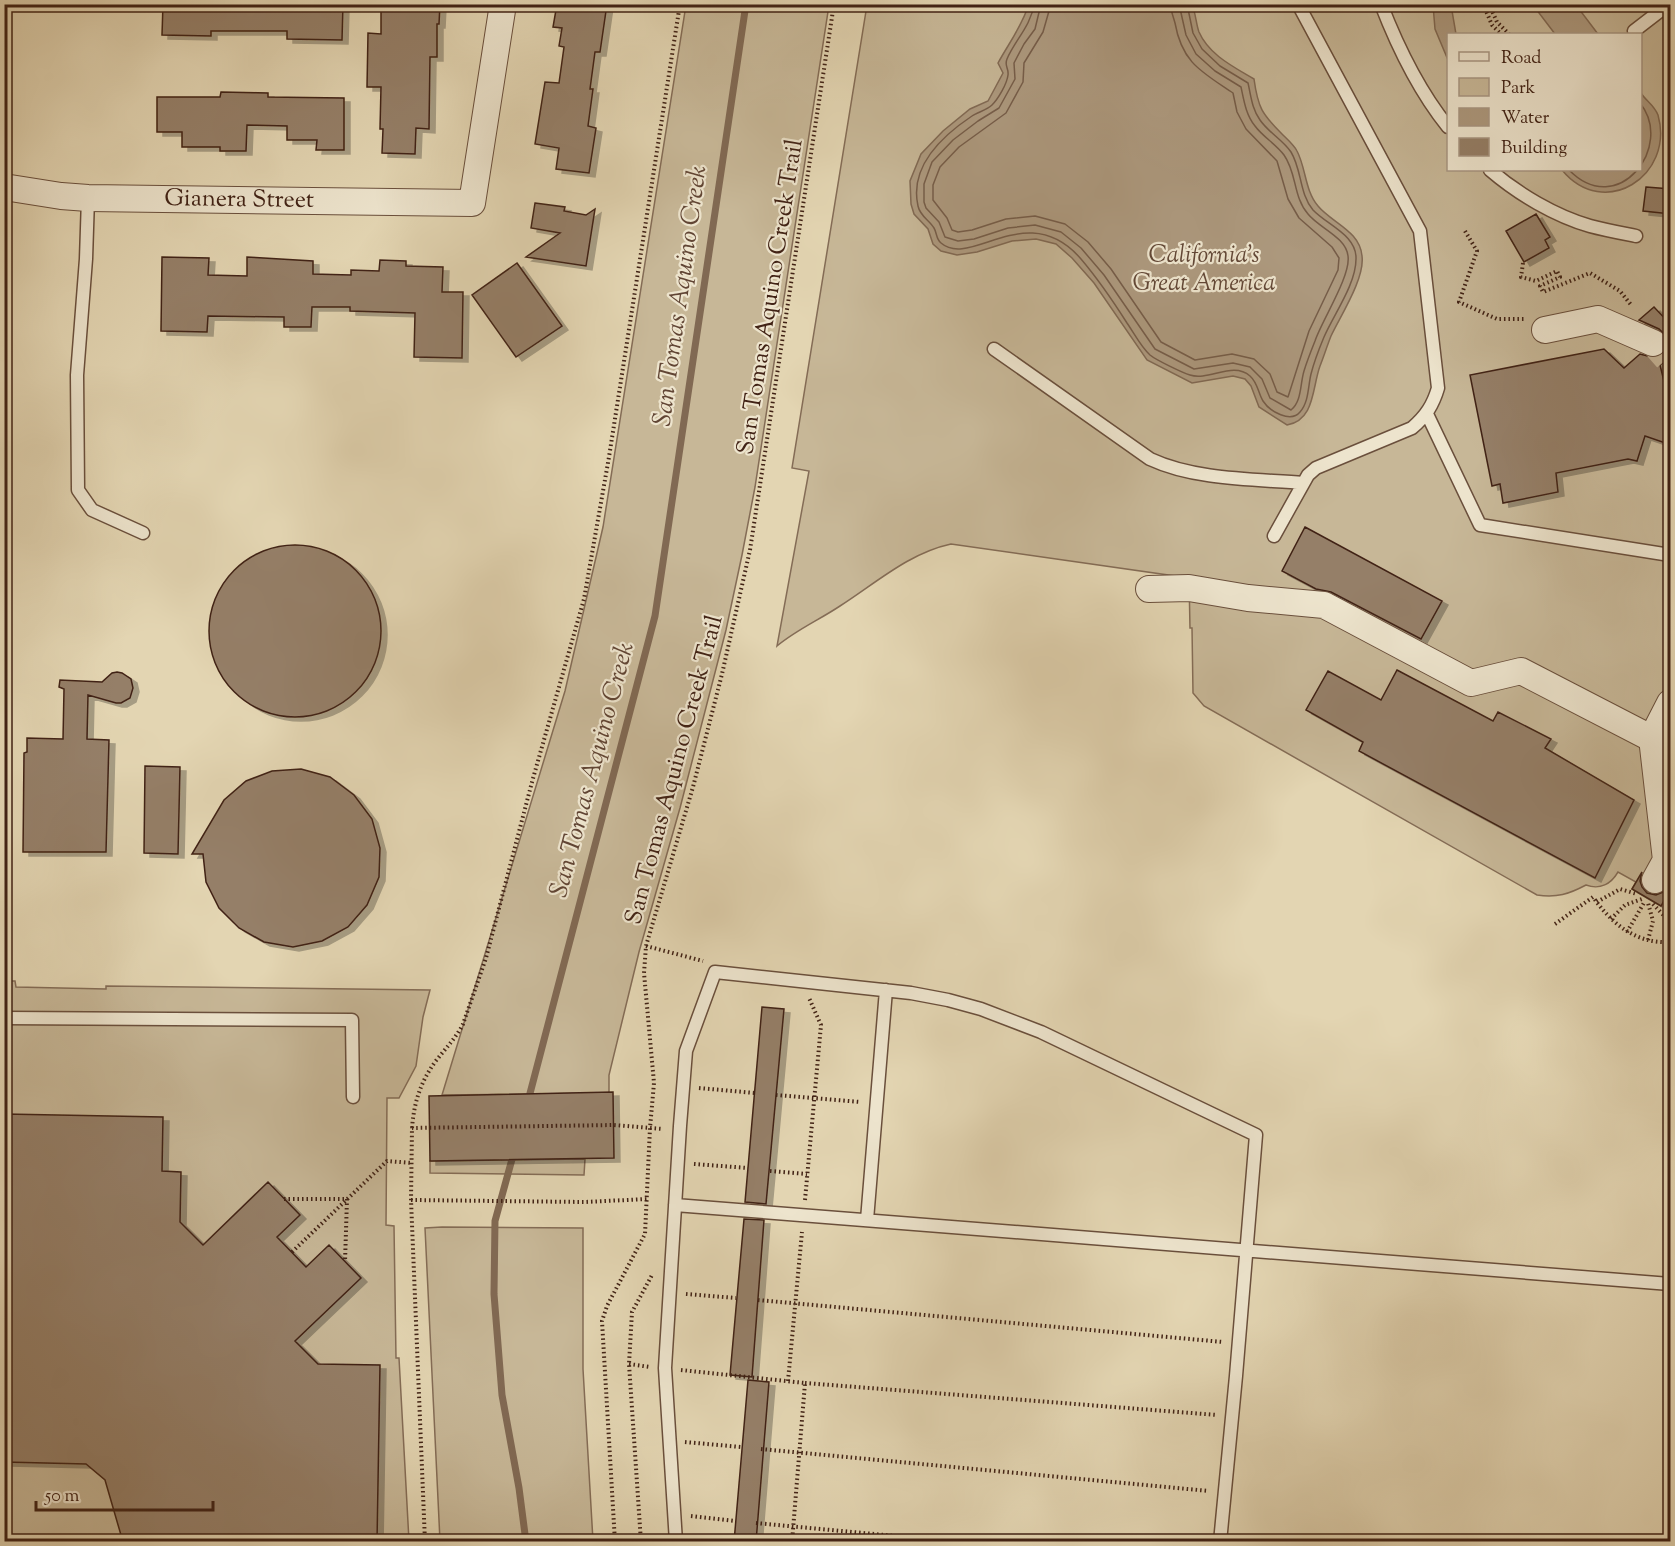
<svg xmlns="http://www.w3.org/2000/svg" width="1675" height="1546" font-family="'Sorts Mill Goudy',serif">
  <defs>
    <filter id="shadow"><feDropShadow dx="6" dy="4" stdDeviation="0" flood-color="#0004"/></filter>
  </defs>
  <rect width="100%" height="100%" fill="#e3d5b2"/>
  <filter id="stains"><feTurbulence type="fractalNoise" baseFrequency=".00333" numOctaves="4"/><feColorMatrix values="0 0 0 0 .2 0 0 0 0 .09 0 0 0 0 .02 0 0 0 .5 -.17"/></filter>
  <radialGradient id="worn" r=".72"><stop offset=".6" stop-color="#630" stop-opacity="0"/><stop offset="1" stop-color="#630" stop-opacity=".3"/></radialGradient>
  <path fill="#c7b797" stroke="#846c56" stroke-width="1.5" fill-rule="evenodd" d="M686,5H829L755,487L742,555L726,630L680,808L639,952L609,1075V1093L442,1095L565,691L603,527Z
    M867,5H1670V901L1665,899L1661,906L1632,889L1636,882L1618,872C1611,884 1600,890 1586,885C1569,894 1557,898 1537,895L1204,706L1193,693L1192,628H1190L1189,578L951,544C909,553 876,583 840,606C819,620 796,630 777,646L809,471L792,468ZM1448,34H1640V170H1448Z
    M5,981H15L16,987L106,989V986L430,990L423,1017L416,1066L399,1098H387L386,1225L394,1226L396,1358H399L409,1541L5,1542Z
    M585,1159L584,1175L430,1173V1161Z
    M442,1227L583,1228V1369L593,1541H440L425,1228Z"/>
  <path fill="#ac987d" stroke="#816953" stroke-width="1.5" d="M1029,4L1192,5C1196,14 1196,24 1199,32C1209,55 1234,67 1254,79C1258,108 1262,114 1282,134C1287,139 1294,145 1297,151C1306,168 1305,191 1318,206C1332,223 1360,231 1362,256C1365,278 1341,315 1331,336C1327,346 1324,356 1320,366C1312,388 1315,420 1287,425L1259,407L1251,386L1245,379L1233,376L1192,383L1147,360L1094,283L1072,258L1056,244L1036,239L1012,241L977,252L957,255L941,251L933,244L928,229L914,214L911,204L910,181L921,154L943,131L970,109L988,101L1003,73L998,63C1009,43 1022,26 1029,4Z
    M1433,5H1451L1456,34H1448V60L1435,29Z
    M1533,5H1576L1598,34H1555Z
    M1641,93C1646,101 1654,105 1658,115C1675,176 1604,221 1562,170H1640Z"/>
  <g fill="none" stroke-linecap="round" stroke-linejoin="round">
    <path stroke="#765d49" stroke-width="1.5" d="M1034,4C1031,26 1015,40 1007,59C1004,66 1009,68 1008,75C1007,84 998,99 992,105C987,110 978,112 972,116C942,136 909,166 918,206C920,216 929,220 934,228C937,233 936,239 941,243C971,269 1027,197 1081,259C1098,279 1113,301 1127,323C1134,333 1141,347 1150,355C1156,360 1183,373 1190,375C1209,381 1233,361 1250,376C1258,383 1258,393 1263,401C1270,412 1291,423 1300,412C1309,402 1308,386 1311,374C1314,362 1319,349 1324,337C1334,314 1356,284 1356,259C1357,235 1327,225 1313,210C1299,193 1302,170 1291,152C1283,140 1268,132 1260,120C1252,109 1251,96 1248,83L1220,66L1202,49L1193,33L1187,4
      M1041,4L1035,29L1024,44L1014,63L1015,79L999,108L978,121L953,140L932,162L924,184V202L926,208L939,222L945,237L958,241L974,239L1008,228L1035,225L1061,232L1081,248L1104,275L1155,349L1194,369L1233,363L1250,367L1262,379L1270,398L1291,410C1302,401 1300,384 1304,371C1307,361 1311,351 1315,341C1322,320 1351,276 1348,256C1346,237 1319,228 1308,214C1293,197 1297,173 1284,155C1276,144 1263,137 1255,126C1246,115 1244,101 1241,87L1215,71L1196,54L1186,35L1179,4
      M1051,4L1043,32L1024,63L1023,82L1006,113L959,147L940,167L933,185V200L947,218L952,230L958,232L972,230L1006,219L1035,216L1065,224L1088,242L1111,269L1161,342L1195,360L1232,354L1254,359L1270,374L1277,392L1288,397L1309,331L1338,270L1339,258L1332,247L1299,218L1288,199L1277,161L1246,129L1237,112L1233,93C1202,72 1182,63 1175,23C1173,16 1171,11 1170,4
      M1569,170C1618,220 1675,146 1640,103"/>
    <path stroke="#816953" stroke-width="7" d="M528,1101L655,616L746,4
      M514,1152L495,1221L494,1294L502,1395L519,1488L526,1542"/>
  </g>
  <path fill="#957f67" stroke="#412215" stroke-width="1.5" filter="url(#shadow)" d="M163,4H343L342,40L287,39V31H211V36L162,35Z
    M381,4H440L439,24H437V57H430L429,129L416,128L415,154L382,153L383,129H380L381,87H367L368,33L381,34Z
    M557,4H607L600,52H595L590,89H593L588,126L596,128L589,173L556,169L559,148L535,144L545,82L559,83L564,47L559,46L562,28L553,27Z
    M221,92L268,93V97L344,98V150H316L317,140H287V126L247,125L246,151H220V147H182V132H157V97H220Z
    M1646,187L1671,189V214L1643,211Z
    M535,203L565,207L564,211L586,215L595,209L586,266L526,257L560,233L531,228Z
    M1536,214L1550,237L1545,240L1549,248L1524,262L1506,231Z
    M162,257L209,258L208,275L247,276V257L313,261V274L351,275V270L379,271L380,260L406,261V266L443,267L442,292H463L462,358L414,357L415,313L350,311V307H312L311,327H284V317L208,316L207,332L161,331Z
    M517,263L562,326L516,357L472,295Z
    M1654,307L1671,325V356L1660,365L1671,410V445L1645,436L1637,461L1628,459L1556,473L1558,492L1503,503L1500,484L1492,486L1470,375L1604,349L1624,368L1640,354L1655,358L1662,355L1667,348L1668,342L1665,335L1659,329L1639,320Z
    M1305,527L1442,601L1421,639L1331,592L1316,589L1282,571Z
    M209 631a86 86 0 1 1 172 0a86 86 0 1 1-172 0Z
    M1397,670L1493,721L1498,712L1551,739L1545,748L1634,800L1595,878L1359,751L1363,742L1306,710L1328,671L1381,700Z
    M117,672L122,673L131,679L133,688L130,698L121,703H116L88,695L87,739L109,740L106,852H23L24,753L27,752V738L63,739L64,689L59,687L60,680L102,682L112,673Z
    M145,766L180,767L178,854L144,853Z
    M301,769L330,777L354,795L372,819L380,848L379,877L367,905L348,927L322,941L293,947L264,942L239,928L219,908L206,882L203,854H192L224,800L246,781L272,771Z
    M1642,872L1640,881L1642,887L1647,893L1656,895L1663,892L1668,887L1671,888L1661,906L1632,889Z
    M762,1007L784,1009L766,1204L745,1202Z
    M613,1092L614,1158L430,1161L429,1096Z
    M4,1114L163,1117L162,1171L181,1172L180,1222L203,1245L268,1182L300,1215L277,1237L306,1267L329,1245L361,1278L295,1341L318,1364L380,1365L377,1542H123L105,1480L86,1464L4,1462Z
    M744,1219L764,1220L752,1377L730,1375Z
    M748,1380L769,1382L756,1542H734Z"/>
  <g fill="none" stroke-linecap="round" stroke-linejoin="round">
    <path stroke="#c3b193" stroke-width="26" stroke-dasharray="26 13" stroke-linecap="butt" d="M1653,343L1667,359"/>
    <defs>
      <path id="lane" d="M1381,4C1398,48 1419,91 1448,127
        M1634,31L1669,4
        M1490,170C1518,194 1555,216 1590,226C1605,230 1621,233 1636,236
        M88,198L86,259L77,375L78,490L92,510L143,533
        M994,349L1150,459C1195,480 1254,479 1303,483
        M1427,414L1480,525L1670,555
        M1274,536L1308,475L1316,468L1412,428C1426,416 1433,405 1438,388L1420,231L1298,4
        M4,1018L352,1020L353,1097
        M675,1205L1670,1284
        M867,1220L886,990
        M676,1542L665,1368L680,1126L686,1051L715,972L911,993L948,1000L981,1009L1041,1032L1256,1135L1236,1376L1220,1542"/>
      <g id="street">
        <path id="s1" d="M4,187L61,196L88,198L472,203L503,4"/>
        <path d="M1545,330L1598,319L1653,343"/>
        <path d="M1149,589L1189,588L1248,598L1324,605L1471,683L1521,671L1670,748"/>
        <path d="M1655,880L1666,860L1652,738L1670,703"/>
      </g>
    </defs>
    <use href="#lane" stroke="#6a4f3c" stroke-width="15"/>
    <use href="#street" stroke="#6a4f3c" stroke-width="28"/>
    <path stroke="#412215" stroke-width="4" stroke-dasharray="1.5 3" stroke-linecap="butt" d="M1483,4L1492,25L1501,34
      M1489,4L1497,22L1509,34
      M1640,70V71
      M1465,231L1477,251L1459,302L1497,319H1525
      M1523,263L1521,277L1536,281L1557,271L1560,277L1540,286L1543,292L1590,273L1620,291L1632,306
      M1597,902L1620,889L1637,894
      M1653,904L1668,920L1670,929
      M1611,919L1625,905L1642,899
      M1555,924L1593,897C1612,924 1636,944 1670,942
      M1627,932L1645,901
      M1648,940L1653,921L1648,903
      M646,946L703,961
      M699,1088L755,1093
      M776,1095L861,1102
      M412,1128C414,1103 420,1083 435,1062C445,1049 456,1038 463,1024L486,958L532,782L584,599L609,457L680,4
      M694,1164L748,1168
      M770,1171L807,1174
      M284,1199H347L345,1262
      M411,1200L584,1202L648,1199
      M805,1200L821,1025L809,998
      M292,1252L387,1161L412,1163
      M686,1294L736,1298
      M758,1300L1223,1342
      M629,1364L650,1367
      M681,1370L805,1383L792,1542
      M788,1381L802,1232
      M805,1383L1217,1415
      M685,1442L741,1447
      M761,1449L1209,1491
      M691,1516L735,1521
      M756,1523L960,1542
      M425,1542L411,1200L412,1128L614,1125L663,1129
      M615,1542L602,1321L607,1306L645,1234L650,1128L654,1083L644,973L646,946L693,787L722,674L750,550L834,4
      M641,1542L629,1364L632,1312L652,1275"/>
    <use href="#lane" stroke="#ede4cd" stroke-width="12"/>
    <use href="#street" stroke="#ede4cd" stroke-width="26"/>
  </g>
  <g text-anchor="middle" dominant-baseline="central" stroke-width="4.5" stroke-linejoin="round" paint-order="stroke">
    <g font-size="24" fill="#412215" stroke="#ede4cd">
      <text stroke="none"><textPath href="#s1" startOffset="236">Gianera Street</textPath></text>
      <text transform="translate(771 297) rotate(-81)">San Tomas Aquino Creek Trail</text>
      <text transform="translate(675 770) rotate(-75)">San Tomas Aquino Creek Trail</text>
    </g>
    <g font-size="24" font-style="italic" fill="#624736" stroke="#ede4cd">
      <text x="1204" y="256">California's<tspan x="1204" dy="28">Great America</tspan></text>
    </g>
    <g font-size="26" font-style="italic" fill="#614534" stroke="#ede4cd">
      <text transform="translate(681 296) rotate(-82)">San Tomas Aquino Creek</text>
      <text transform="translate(593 770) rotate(-75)">San Tomas Aquino Creek</text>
    </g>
  </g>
  <rect width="1675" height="1546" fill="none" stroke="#e3d5b2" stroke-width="24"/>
  <rect x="6" y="6" width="1663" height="1534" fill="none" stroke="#412215" stroke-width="3"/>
  <rect x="12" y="12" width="1651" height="1522" fill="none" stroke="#412215" stroke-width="1.5"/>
  <rect x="1447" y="33" width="195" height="138" fill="#ede4cd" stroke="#a89683" stroke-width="1.5"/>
  <rect x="1459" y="52" width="30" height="9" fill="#ede4cd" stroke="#a89683" stroke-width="1.5"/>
  <text x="1501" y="63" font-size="18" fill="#412215">Road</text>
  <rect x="1459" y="78" width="30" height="18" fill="#c7b797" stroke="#a89683" stroke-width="1.5"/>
  <text x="1501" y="93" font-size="18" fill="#412215">Park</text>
  <rect x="1459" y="108" width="30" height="18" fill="#ac987d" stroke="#a89683" stroke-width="1.5"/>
  <text x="1501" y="123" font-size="18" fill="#412215">Water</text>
  <rect x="1459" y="138" width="30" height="18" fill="#957f67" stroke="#a89683" stroke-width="1.5"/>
  <text x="1501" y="153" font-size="18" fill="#412215">Building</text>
  <path d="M36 1501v9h177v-9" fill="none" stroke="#412215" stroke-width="3"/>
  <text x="45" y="1501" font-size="18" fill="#412215" stroke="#ede4cd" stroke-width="4.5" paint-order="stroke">50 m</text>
  <rect width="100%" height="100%" filter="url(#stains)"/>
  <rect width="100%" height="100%" fill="url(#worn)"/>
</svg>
